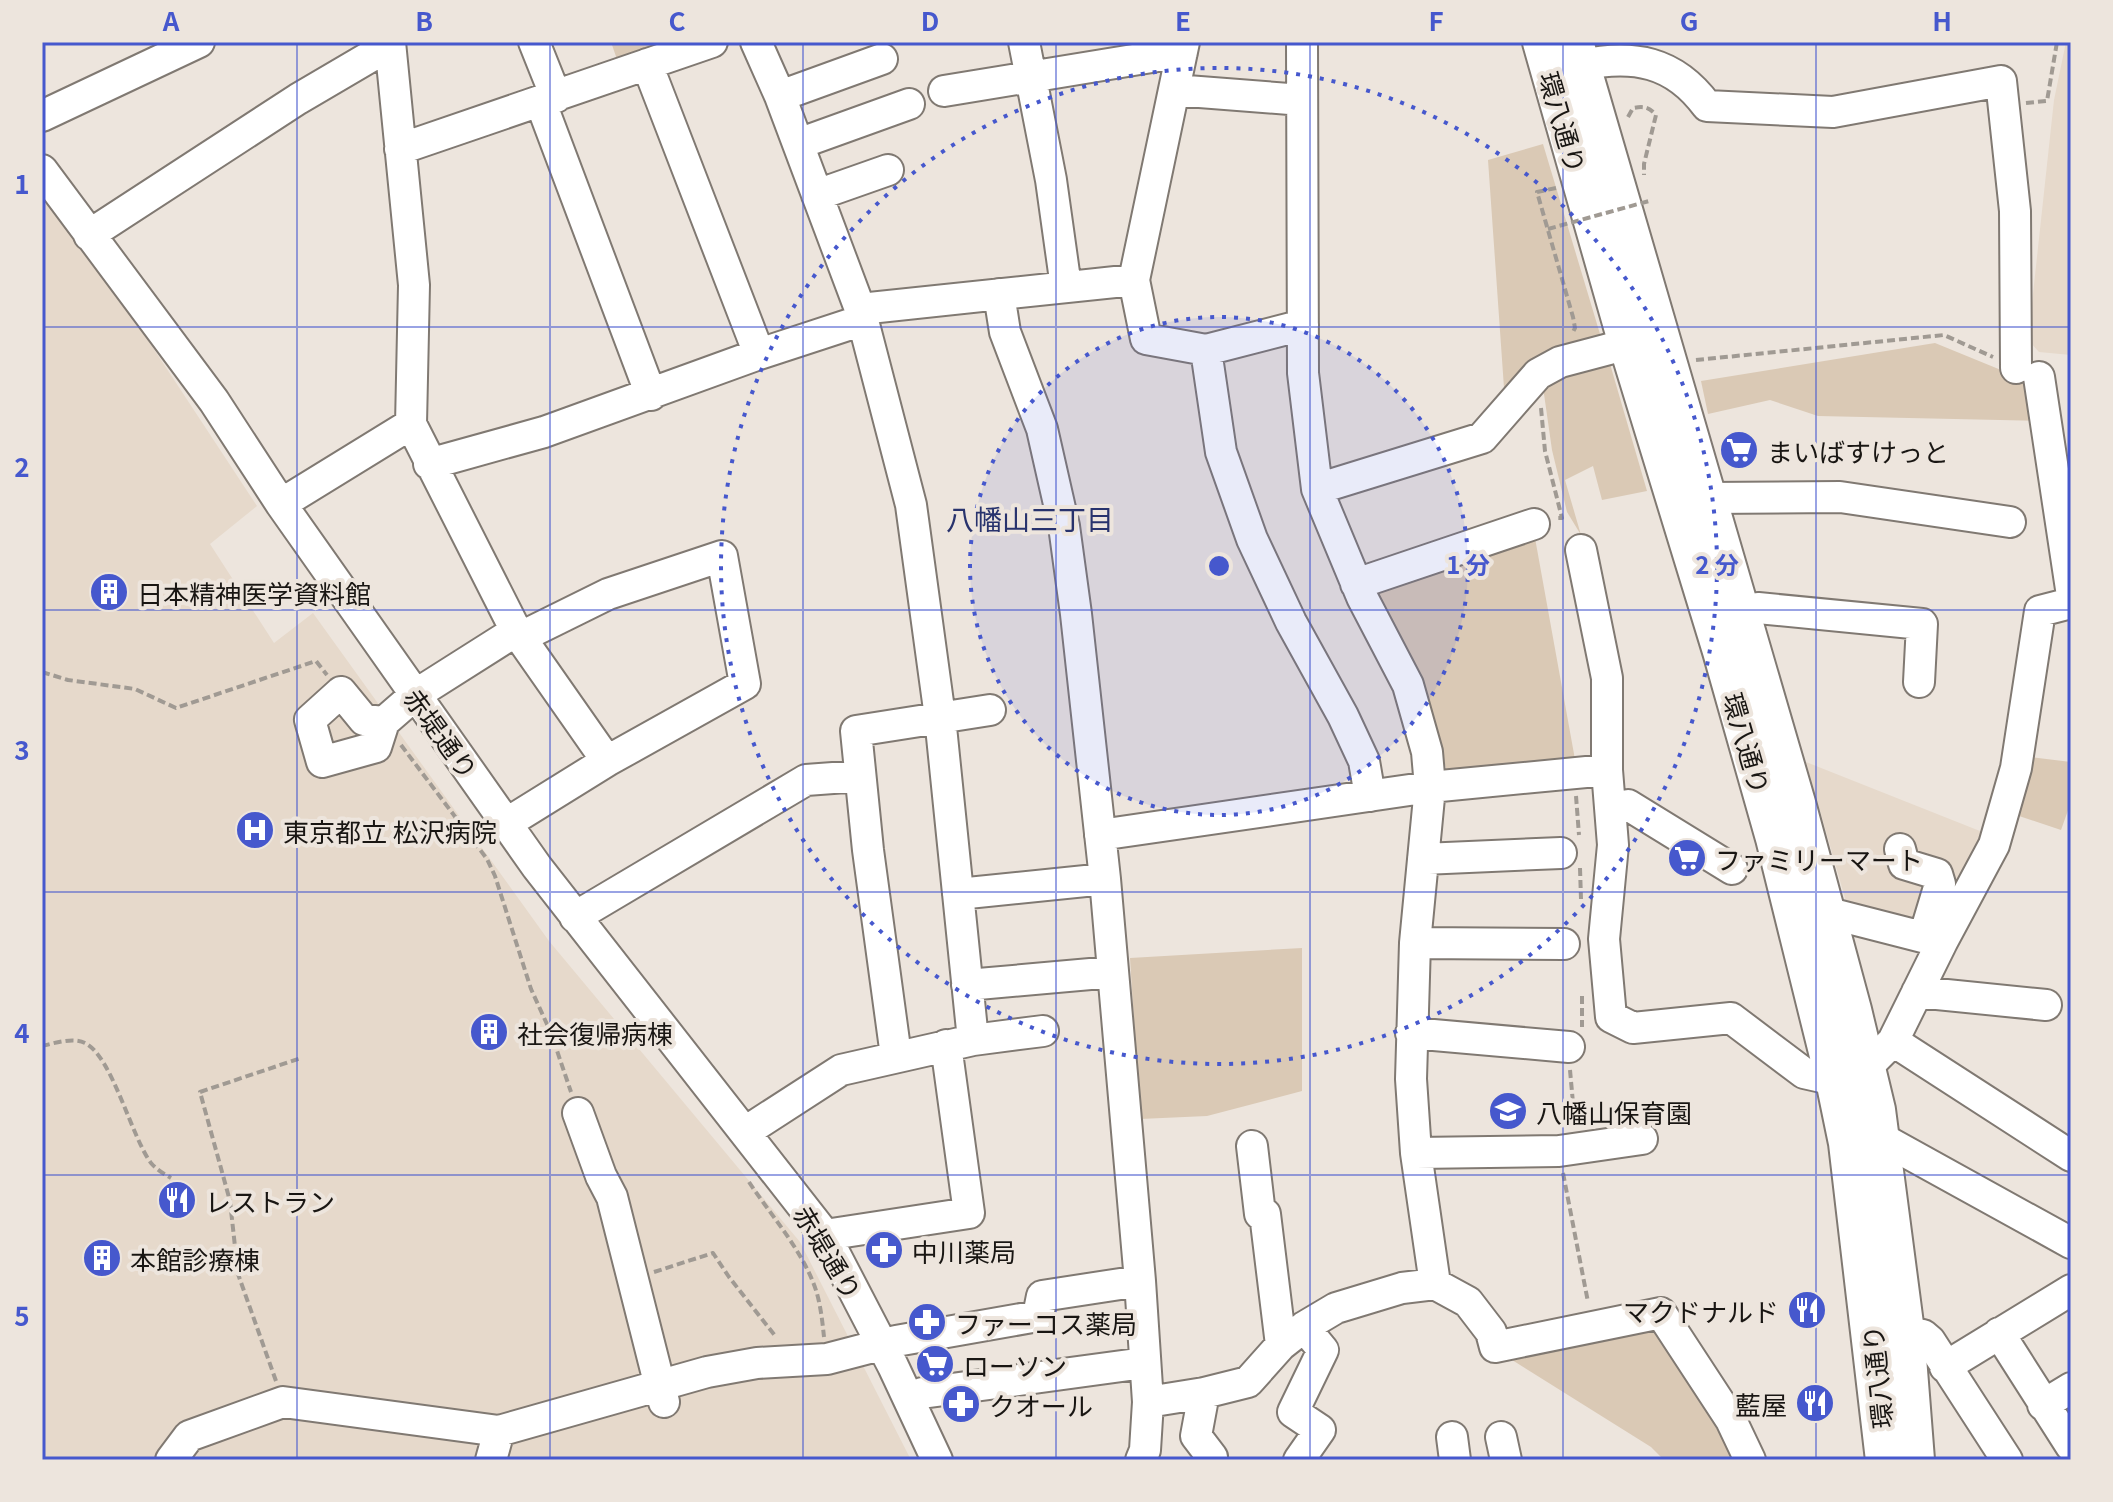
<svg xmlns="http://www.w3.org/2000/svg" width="2113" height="1502" font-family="Georgia,'Noto Sans JP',serif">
  <rect width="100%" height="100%" fill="#ede5dd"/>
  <path fill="#e6d9cb" d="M2066,42H2071V355L2039,352L2028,340L2054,100Z
    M42,179L257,506L210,544L274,643L313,613L549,941L800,1242L911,1460H42Z
    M1806,762L1990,835L1941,929L1849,912Z"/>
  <path fill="#dac9b5" d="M611,42H690L620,68Z
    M1543,144L1603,344L1505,402L1488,160Z
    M1935,343L2035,384L2040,421L1818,416L1770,400L1708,414L1701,381Z
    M1608,357L1647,491L1602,500L1593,466L1565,480L1581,535L1567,512L1552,450L1543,387L1560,369Z
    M1535,538L1576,765L1448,778C1434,710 1405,647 1371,587Z
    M2031,757L2071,762V802L2061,830L2016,815Z
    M1302,948V1091L1207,1116L1140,1119L1130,958Z
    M1661,1313L1750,1460H1664L1651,1447L1509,1358Z"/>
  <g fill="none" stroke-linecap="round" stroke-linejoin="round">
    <defs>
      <path id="minor" d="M390,42L414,285L411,424L516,631L607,761
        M534,42L556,97
        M1024,42L1051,180L1066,287
        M1184,42L1134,280L1146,339L1206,350L1303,325
        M1302,42L1303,373L1317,489L1362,597L1408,685L1427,752L1430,787L1415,943L1411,1079L1416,1153L1435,1284
        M647,64L759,354
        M1581,65C1633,54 1674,61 1707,106L1833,112L2001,81L2015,211L2016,368
        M1174,90L1302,100
        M944,91L1182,52
        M780,96L882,59
        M541,103L651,395
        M42,116L199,42
        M798,144L909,104
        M400,149L712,42
        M42,170L214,401L281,504L537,867L825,1235L893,1366L937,1460
        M817,195L888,170
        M89,235L298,99L390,45
        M999,294L1005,332L1042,429L1064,526L1076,614L1105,879L1140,1281L1148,1402L1145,1450L1141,1460
        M860,309L1134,280
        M1206,350L1221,452L1252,539L1291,622L1343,716L1364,761L1370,796
        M2039,377L2071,589
        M429,464L544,432L759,354L863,320
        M1317,489L1482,438L1538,374L1560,362L1628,344
        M1707,498L1840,497L2010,522
        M281,504L411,424
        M1581,550L1607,678V770L1613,845L1604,939L1611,1017L1633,1028L1731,1018L1804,1073L1835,1080
        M1356,584L1534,524
        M1741,614L1758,608L1922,624L1919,682
        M384,722L364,720L341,692L310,720L322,762L376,747L384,722L415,695L516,631
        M1628,805L1732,869
        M507,823L607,761L745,684L722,556L608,594L521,637
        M1100,835L1430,787L1607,770
        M1900,849L1904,864L1937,874L1940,884L1924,937
        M1423,859L1561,853
        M958,894L1105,879
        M1825,912L1942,942
        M575,917L806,780L860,776
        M1415,943L1564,944
        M967,985L1113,972
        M1917,992L2046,1005
        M1411,1033L1569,1047
        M973,1040L1043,1031
        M1893,1041L2071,1156
        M896,1056L868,850L856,731L990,710
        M1866,1068L1893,1041L1942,942L1994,845L2016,768L2040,611L2071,603
        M578,1113L601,1176L612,1197L664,1402
        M745,1132L841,1070L973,1040L940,717L911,505L860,309L780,96L756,42
        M1879,1137L2071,1243
        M1252,1146L1260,1214H1265L1281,1345
        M1416,1153L1559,1151L1642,1139
        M825,1235L969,1213L946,1045
        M1905,1332L1923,1335L1930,1341L2007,1460
        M1999,1333L2071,1446
        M1945,1367L2071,1290
        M1204,1393L1196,1436L1212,1457L1211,1460
        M909,1399L922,1393L1144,1363
        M1148,1402L1204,1393L1248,1382L1281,1345L1304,1327L1336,1308L1402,1288L1435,1284L1468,1302L1491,1332L1495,1347L1661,1313L1731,1420L1750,1460
        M2043,1405L2071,1388
        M1452,1437L1455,1460
        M1501,1437L1506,1460
        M171,1460L189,1436L283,1402L499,1431L707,1372L757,1363L827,1359L896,1341L1038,1316L1042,1296L1140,1281
        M491,1460L499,1431
        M1299,1460L1320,1430L1293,1412L1323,1350L1304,1327"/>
      <path id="major" d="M1542,42L1628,344L1722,651L1775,838L1835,1080L1848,1143L1885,1460
        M1574,42L1796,803L1852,1010L1876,1110L1905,1332L1915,1460"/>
    </defs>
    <use href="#minor" stroke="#807972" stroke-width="34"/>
    <use href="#major" stroke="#807972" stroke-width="42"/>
    <path stroke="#a09a93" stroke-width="4" stroke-dasharray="8 4" stroke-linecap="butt" d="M2026,103L2047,101L2057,42
      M1628,117L1633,108C1644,106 1649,107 1656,115L1644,164V175
      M1556,188L1537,192L1573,317L1575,328L1572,334
      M1696,360L1944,335L1993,357
      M1541,408L1545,451L1562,518H1558
      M42,672L68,680L135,689L176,708L316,661L327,675
      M401,745L487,859L495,876L531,989L551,1033L571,1092
      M1576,796L1579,835
      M1580,868L1581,899
      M1582,996V1027
      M42,1046C55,1043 73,1037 85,1043C112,1056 131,1136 151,1163C156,1169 164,1174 171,1178
      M1570,1070L1575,1125
      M1563,1173L1588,1302
      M749,1182C770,1214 798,1245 813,1282C820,1299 822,1318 824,1337
      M654,1272L713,1253L729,1277L776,1337
      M276,1381L238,1274L230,1201L200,1092L301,1058"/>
    <use href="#minor" stroke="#fff" stroke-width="30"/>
    <use href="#major" stroke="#fff" stroke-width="38"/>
    <path stroke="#a09a93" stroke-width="4" stroke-dasharray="8 4" stroke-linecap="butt" d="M1548,229L1649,201"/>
  </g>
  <path fill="none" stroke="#4658cd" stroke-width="2" stroke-opacity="0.55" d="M297,42V1460M550,42V1460M803,42V1460M1056,42V1460M1310,42V1460M1563,42V1460M1816,42V1460M42,327H2071M42,610H2071M42,892H2071M42,1175H2071"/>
  <circle cx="1219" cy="566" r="249" fill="#4658cd" fill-opacity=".12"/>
  <g fill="none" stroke="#4658cd" stroke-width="4" stroke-dasharray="4 8">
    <circle cx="1219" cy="566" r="249"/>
    <circle cx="1219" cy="566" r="498"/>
  </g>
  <defs>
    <symbol id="supermarket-disc" viewBox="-11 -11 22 22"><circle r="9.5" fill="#4658cd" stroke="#ede5dd"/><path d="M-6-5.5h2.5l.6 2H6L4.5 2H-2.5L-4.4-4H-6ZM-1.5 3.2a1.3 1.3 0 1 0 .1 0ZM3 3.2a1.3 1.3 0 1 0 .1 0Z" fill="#fff"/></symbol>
    <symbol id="building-disc" viewBox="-11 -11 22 22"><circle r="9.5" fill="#4658cd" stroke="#ede5dd"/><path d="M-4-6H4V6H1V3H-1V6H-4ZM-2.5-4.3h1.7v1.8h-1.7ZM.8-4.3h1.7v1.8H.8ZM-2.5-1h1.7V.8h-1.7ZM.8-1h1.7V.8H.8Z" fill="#fff"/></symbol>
    <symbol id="hospital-disc" viewBox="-11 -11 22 22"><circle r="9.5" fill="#4658cd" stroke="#ede5dd"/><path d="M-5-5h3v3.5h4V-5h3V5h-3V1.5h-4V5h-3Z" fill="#fff"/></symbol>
    <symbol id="school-disc" viewBox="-11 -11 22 22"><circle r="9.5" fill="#4658cd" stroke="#ede5dd"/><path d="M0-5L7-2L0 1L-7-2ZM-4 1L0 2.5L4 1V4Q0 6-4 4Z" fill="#fff"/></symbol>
    <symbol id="restaurant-disc" viewBox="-11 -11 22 22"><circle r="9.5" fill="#4658cd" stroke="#ede5dd"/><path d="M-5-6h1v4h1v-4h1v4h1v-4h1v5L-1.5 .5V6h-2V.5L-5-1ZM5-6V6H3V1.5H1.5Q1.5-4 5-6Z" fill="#fff"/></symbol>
    <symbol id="pharmacy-disc" viewBox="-11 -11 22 22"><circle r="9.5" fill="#4658cd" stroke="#ede5dd"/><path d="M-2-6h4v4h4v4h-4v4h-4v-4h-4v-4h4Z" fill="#fff"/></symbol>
  </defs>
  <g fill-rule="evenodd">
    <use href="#supermarket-disc" x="1717" y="428" width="44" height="44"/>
    <use href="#building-disc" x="87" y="570" width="44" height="44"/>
    <use href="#hospital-disc" x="233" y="808" width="44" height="44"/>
    <use href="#supermarket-disc" x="1665" y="836" width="44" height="44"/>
    <use href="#building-disc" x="467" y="1010" width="44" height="44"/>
    <use href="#school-disc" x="1486" y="1089" width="44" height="44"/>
    <use href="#restaurant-disc" x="155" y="1178" width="44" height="44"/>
    <use href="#pharmacy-disc" x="862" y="1228" width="44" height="44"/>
    <use href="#building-disc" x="80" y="1236" width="44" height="44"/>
    <use href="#restaurant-disc" x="1785" y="1288" width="44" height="44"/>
    <use href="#pharmacy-disc" x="905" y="1300" width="44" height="44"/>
    <use href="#supermarket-disc" x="913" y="1342" width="44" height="44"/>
    <use href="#restaurant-disc" x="1793" y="1381" width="44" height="44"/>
    <use href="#pharmacy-disc" x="939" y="1382" width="44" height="44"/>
  </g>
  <g text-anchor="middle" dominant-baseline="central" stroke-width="8" stroke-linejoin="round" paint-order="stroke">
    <g font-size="26" fill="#191613" stroke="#ede5dd">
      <text transform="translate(1564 122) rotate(74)">環八通り</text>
      <text transform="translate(442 733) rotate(54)">赤堤通り</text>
      <text transform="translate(1748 743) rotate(74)">環八通り</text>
      <text transform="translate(829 1252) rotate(59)">赤堤通り</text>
      <text transform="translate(1876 1377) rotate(-96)">環八通り</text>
    </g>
    <g font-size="26" fill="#191613" stroke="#ede5dd" text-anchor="start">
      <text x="1767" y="450">まいばすけっと</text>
      <text x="137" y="592">日本精神医学資料館</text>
      <text x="283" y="830">東京都立 松沢病院</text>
      <text x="1715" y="858">ファミリーマート</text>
      <text x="517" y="1032">社会復帰病棟</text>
      <text x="1536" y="1111">八幡山保育園</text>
      <text x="205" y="1200">レストラン</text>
      <text x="912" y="1250">中川薬局</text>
      <text x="130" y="1258">本館診療棟</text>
      <text x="1779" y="1310" text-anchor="end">マクドナルド</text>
      <text x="955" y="1322">ファーコス薬局</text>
      <text x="963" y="1364">ローソン</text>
      <text x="1787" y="1403" text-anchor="end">藍屋</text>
      <text x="989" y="1404">クオール</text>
    </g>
    <g font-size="28" fill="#28336d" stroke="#ede5dd">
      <text x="1030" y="518">八幡山三丁目</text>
    </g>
  </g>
  <circle cx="1219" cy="566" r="12" fill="#4658cd" stroke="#ede5dd" stroke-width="4"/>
  <g font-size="24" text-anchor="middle" font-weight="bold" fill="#4658cd" stroke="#ede5dd" stroke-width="8" stroke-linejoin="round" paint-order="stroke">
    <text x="1468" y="574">1 分</text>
    <text x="1717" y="574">2 分</text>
  </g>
  <rect width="2113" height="1502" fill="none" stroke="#ede5dd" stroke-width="88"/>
  <rect x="44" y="44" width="2025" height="1414" fill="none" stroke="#4658cd" stroke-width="3"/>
  <g font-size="26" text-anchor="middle" font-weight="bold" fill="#4658cd">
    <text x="171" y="31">A</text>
    <text x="424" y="31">B</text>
    <text x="677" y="31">C</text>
    <text x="930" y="31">D</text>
    <text x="1183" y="31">E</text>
    <text x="1436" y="31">F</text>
    <text x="1689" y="31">G</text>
    <text x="1942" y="31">H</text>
    <text x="22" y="194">1</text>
    <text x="22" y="477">2</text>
    <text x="22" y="760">3</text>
    <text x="22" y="1043">4</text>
    <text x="22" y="1326">5</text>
  </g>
</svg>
